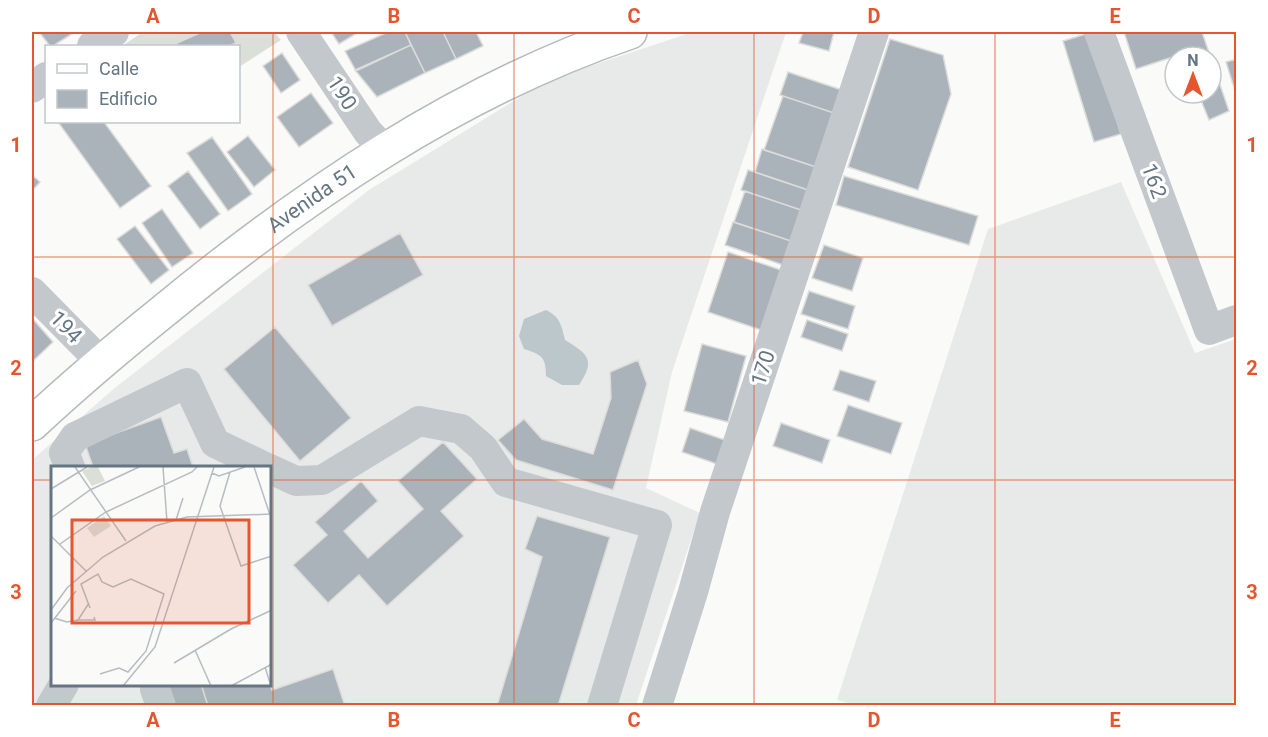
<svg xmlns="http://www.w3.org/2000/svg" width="1268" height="737" font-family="Roboto,sans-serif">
  <rect width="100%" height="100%" fill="#fafaf8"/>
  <path fill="#e8e9e9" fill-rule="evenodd" d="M693,32H786L672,372L646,488L700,513L636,705H32V460L116,387L369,190L548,80ZM52,467H270V684H52Z
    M1121,182L1195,353L1236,339V700L1225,706H860L837,700L988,229Z"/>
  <path fill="#dadfd7" d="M143,32H274L281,40L239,67L238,46H122Z"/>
  <path fill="#bbc7cb" d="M546,310C560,317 561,324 565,340C588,354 596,360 579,385H562L546,376C546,357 542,355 524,349L519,336L524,319Z"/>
  <path fill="#aab3b9" stroke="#dcdcda" stroke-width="1.5" d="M39,32H75L53,46H50Z
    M202,32H230L236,43L229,46H178L177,43Z
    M331,32H359L339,44Z
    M388,32H405L411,45L356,71L345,51Z
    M405,32H443L456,59L425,73Z
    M443,32H476L483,46L456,59Z
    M803,32H834L829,51L799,43Z
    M1124,32H1202L1229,111L1209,120L1198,93H1211V57H1183L1182,54L1136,69Z
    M1089,33L1121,134L1094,142L1063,41Z
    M890,39L943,55L951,94L918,190L848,167Z
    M411,45L425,73L377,97L355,70Z
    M282,53L300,80L281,93L263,66Z
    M1236,59V94L1226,62Z
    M788,72L845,91L837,114L780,95Z
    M311,93L333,123L299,147L277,117Z
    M783,96L837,114L819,168L764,150Z
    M58,122H104L151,186L120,208Z
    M248,136L275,170L254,187L227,152Z
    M212,137L252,194L228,211L187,153Z
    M762,149L819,168L811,191L755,172Z
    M748,170L811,191L804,211L741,190Z
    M188,171L220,214L200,229L168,186Z
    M32,175L40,182L32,191Z
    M844,176L978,216L969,245L836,205Z
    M745,191L804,211L794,242L734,222Z
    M162,209L193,253L172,267L142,223Z
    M733,222L794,242L786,266L725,245Z
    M135,226L169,270L151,284L117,239Z
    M400,233L423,275L332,326L308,285Z
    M824,245L863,258L852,291L812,278Z
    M728,252L781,270L761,330L708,312Z
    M809,291L855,306L848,329L801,314Z
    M32,318L53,342L32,362Z
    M807,320L848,334L842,351L801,337Z
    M275,327L351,418L300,461L224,369Z
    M702,344L746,356L728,422L684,411Z
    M638,360L647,384L613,490L516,460L498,440L524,419L542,439L593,454L611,398L610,372Z
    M840,370L876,381L869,402L833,390Z
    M848,405L902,423L891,454L837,436Z
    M161,417L174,453L187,449L193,467H93L85,444Z
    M781,423L830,440L822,463L773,446Z
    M690,428L725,440L717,464L682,452Z
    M443,442L477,479L441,511L464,536L387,606L359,575L328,603L293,565L327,535L315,522L361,481L378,501L344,531L368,558L423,509L398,481Z
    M537,516L610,537L558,706H497L542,557L525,549Z
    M333,669L345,706H208L201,684L270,683L272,690Z
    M146,684H201L208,706H172Z"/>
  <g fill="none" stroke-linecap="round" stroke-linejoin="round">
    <defs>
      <g id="major">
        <path id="s1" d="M32,424C75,384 120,346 166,309C305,195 459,90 630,32"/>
      </g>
    </defs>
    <use href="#major" stroke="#b5babe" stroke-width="36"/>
    <path stroke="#c3c8cc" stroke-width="30" d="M301,32L368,132L386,151
      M1099,32L1209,330L1236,320
      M92,46L114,32
      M32,88L46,77
      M32,292L101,362
      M70,467L64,453L75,437L187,383L215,443L265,467
      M270,469L296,481L322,480L419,421L461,429L483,448L506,482L657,525L602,706
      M155,689L161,706
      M51,706L64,684
      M657,706L693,592L715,512L874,32"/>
    <use href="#major" stroke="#fff" stroke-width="33"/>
  </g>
  <path fill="none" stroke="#e4572e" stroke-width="1.5" stroke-opacity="0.55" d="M273,32V706M514,32V706M754,32V706M995,32V706M32,257H1236M32,480H52M270,480H1236"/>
  <g text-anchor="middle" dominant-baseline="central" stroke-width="6" stroke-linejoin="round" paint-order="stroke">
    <g font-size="21" fill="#657683" stroke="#fff">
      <text transform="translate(342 93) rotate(57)">190</text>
      <text transform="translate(1154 181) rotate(70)">162</text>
      <text stroke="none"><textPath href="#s1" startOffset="360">Avenida 51</textPath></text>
      <text transform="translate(66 327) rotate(46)">194</text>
      <text transform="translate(763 368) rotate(-72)">170</text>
    </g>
  </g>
  <g transform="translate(51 466)">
    <rect width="220" height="220" fill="#fafaf8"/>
    <path d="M41,1H47L54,15L41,20L31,5ZM53,50L60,60L43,71L36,62Z" fill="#dadfd7"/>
    <path fill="none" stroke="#b5bdc2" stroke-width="1.5" d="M24,1L75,75M112,1L116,56M203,1L219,49M179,6L169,40L190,100L221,90M161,7L168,10L194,1M0,23L36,1M0,52L39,24L88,1M125,54L132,32M0,70L35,105M9,78L55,46L141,6L146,1M39,142L30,118L47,108L51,116L62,121L80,113L113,128L95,185L77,206L68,202L49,208M0,144L16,122L52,91L104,60L136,51L221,48M3,152L16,156L27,154L38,137M27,154H44L43,151M0,157L25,125M144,184L160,220M123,197L180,163L221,144M214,201L220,220M72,220L104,181L163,1M180,220L221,198"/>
    <path fill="#e4572e" fill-opacity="0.15" stroke="#e4572e" stroke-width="3" d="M21,54H198V157H21Z"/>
    <rect width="220" height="220" fill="none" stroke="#657683" stroke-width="3"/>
  </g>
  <rect width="1268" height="737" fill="none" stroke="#ffffff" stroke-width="66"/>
  <rect x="45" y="45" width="195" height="78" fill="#ffffff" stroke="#c1c8cd" stroke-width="1.5"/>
  <rect x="57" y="64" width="30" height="9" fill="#ffffff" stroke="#c1c8cd" stroke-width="1.5"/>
  <text x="99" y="75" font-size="18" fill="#657683">Calle</text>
  <rect x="57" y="90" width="30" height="18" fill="#aab3b9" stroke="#c1c8cd" stroke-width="1.5"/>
  <text x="99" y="105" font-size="18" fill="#657683">Edificio</text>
  <g transform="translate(1193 75)"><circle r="28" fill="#ffffff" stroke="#c1c8cd" stroke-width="1.5"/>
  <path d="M0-4.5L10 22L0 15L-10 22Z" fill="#e4572e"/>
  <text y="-9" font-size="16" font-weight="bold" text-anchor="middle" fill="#657683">N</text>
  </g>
  <rect x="33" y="33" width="1202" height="671" fill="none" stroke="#e4572e" stroke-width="2"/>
  <g font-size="20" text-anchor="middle" font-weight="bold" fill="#e4572e">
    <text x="153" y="23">A</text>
    <text x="394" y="23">B</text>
    <text x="634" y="23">C</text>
    <text x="874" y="23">D</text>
    <text x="1115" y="23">E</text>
    <text x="16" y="152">1</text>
    <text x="1252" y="152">1</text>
    <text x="16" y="375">2</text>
    <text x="1252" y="375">2</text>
    <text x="16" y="599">3</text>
    <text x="1252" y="599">3</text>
    <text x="153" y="727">A</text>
    <text x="394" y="727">B</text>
    <text x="634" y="727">C</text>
    <text x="874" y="727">D</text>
    <text x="1115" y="727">E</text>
  </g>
</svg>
